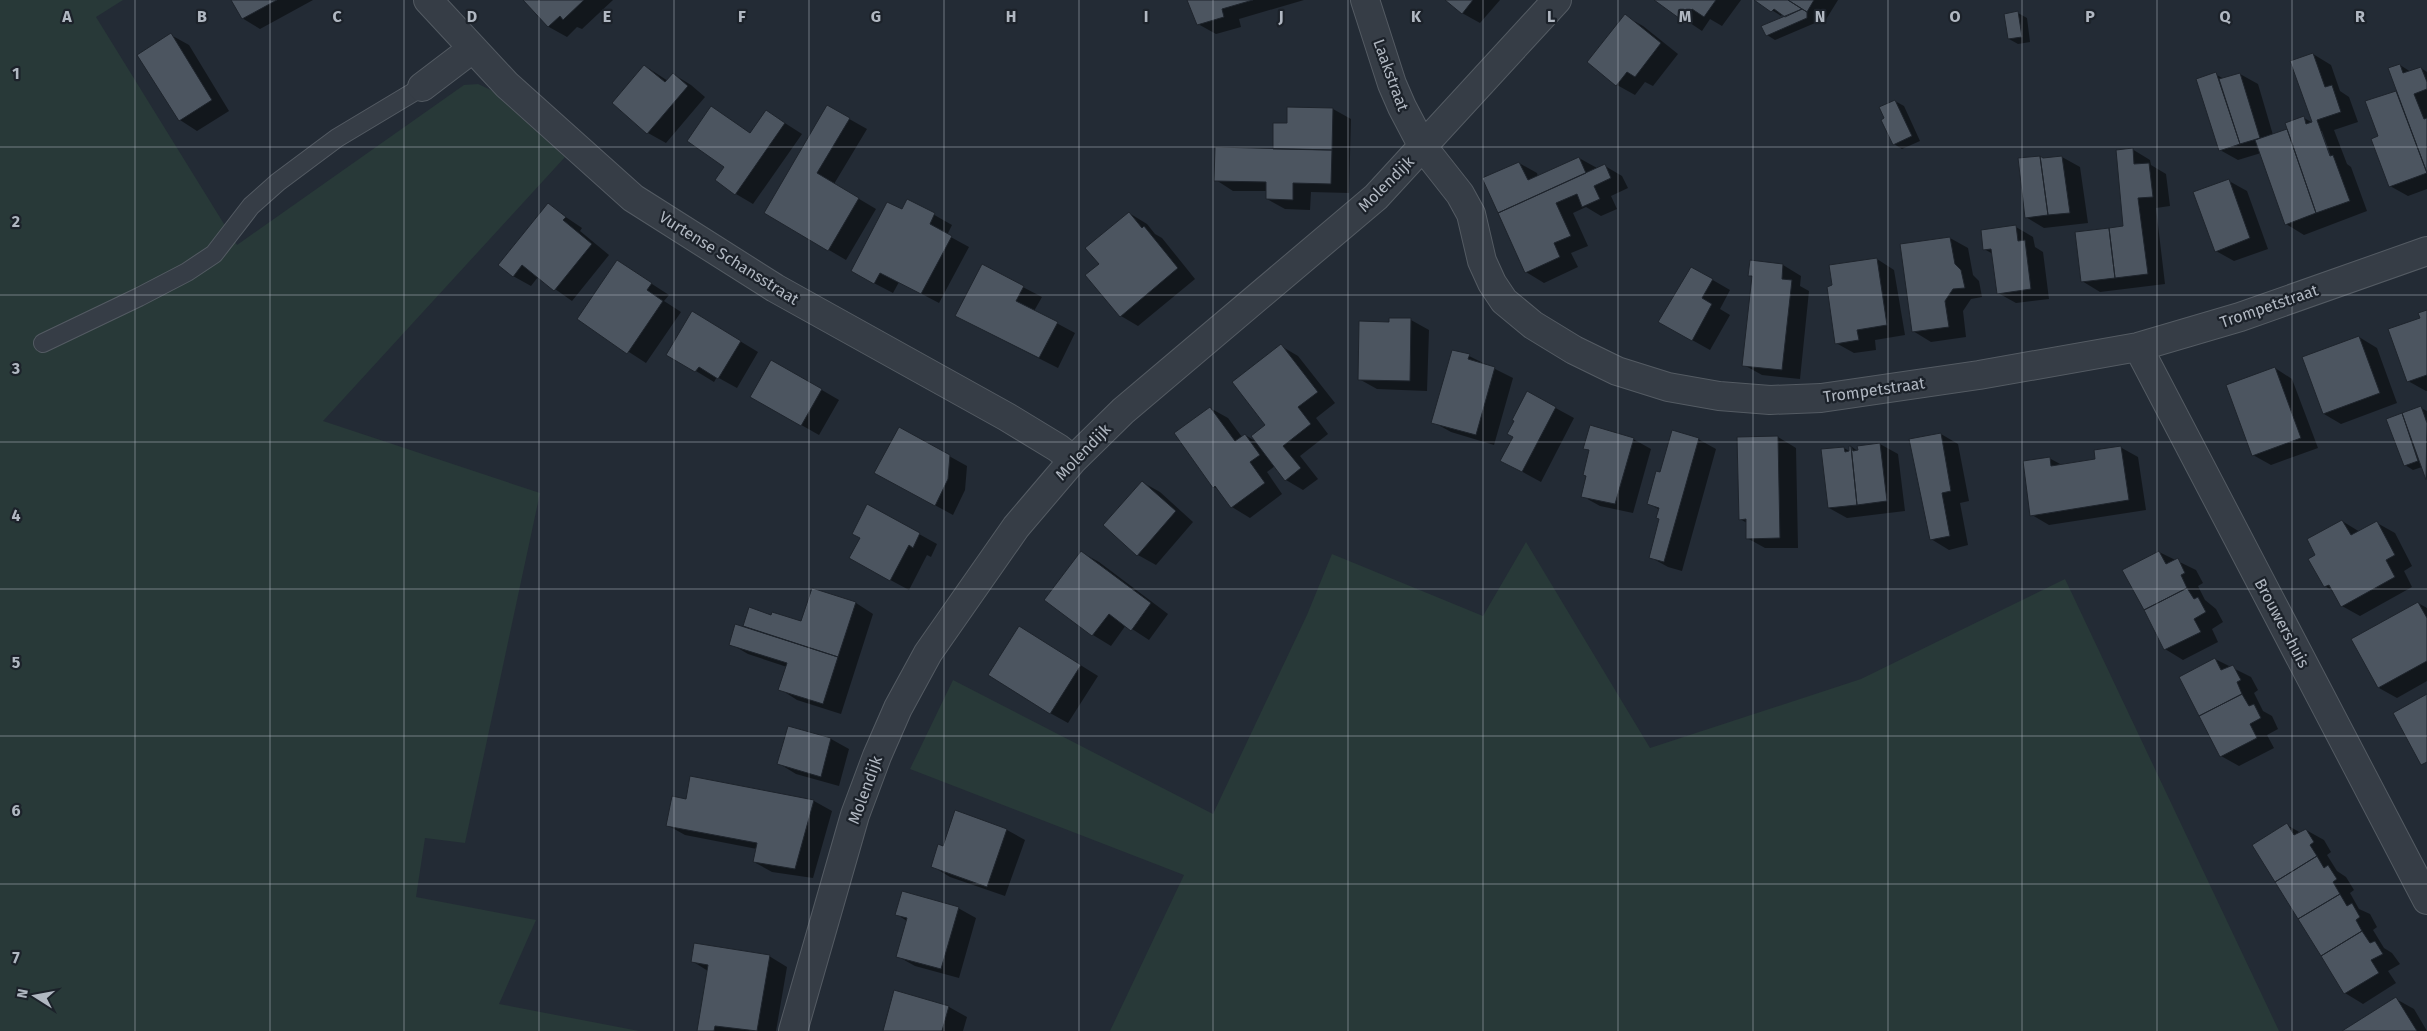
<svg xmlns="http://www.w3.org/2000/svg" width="2427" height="1031" font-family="'Fira Sans',sans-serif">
  <rect width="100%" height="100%" fill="#232b35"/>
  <path fill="#283938" d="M0,0H123L96,17L237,245L464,85L478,84L491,90L565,157L323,421L540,493L465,843L425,838L416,897L536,920L499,1004L639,1031H0Z
    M1526,542L1650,748L1861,679L2065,579L2279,1031H1110L1184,875L910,769L953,680L1213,814L1307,615L1332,554L1483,616Z"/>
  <path fill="#0007" fill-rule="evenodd" d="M232,0H313L260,29L242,18Z
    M525,0H613L582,29L577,27L567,37L549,27Z
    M1189,0H1304L1239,19L1241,27L1216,34L1198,24Z
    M1447,0H1500L1480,23L1462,13Z
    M1656,0H1741L1722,26L1710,19L1702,31Z
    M1756,0H1838L1825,21L1815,16V23L1775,40L1767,35L1788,17L1782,14L1781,16Z
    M2018,13L2027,18L2030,42L2018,44L2009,39Z
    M1625,16L1643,26L1678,54L1653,86L1645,82L1635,95L1617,85Z
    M171,35L189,45L229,111L197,131L180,120Z
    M2313,54L2331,65L2340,91L2349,97L2358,122L2334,130L2347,164L2351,167L2367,211L2304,235L2286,224L2261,153L2238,160L2220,150L2215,74L2224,79L2240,74L2258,84L2273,135L2288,130L2304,118L2313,123ZM2320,131H2322L2333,162L2331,163Z
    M2400,65L2411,72L2421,68L2427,72V189L2408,196L2390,186L2379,137L2367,102L2398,92Z
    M645,66L668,81L673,74L691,85L705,97L666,143L648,133Z
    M1895,101L1904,106L1920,141L1902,149L1894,144L1885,119Z
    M828,107L867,129L834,184L876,209L846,260L766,213Z
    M712,108L751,134L766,111L802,134L753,204L736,194L726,167Z
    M1333,109L1351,119L1349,193L1311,192L1310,210L1285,209L1267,199V191H1233L1216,180L1274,150L1288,124Z
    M2132,149L2150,160L2151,165L2166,174L2170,206L2156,208L2165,284L2100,292L2082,281L2124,228Z
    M2062,157L2080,167L2088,223L2044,228L2026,217L2020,159Z
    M1579,158L1597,168L1605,166L1622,176L1628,188L1611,196L1617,209L1601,216L1586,207L1573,213L1588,246L1571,253L1578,267L1544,283L1526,272L1519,163L1537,173L1538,177Z
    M2229,181L2247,191L2268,249L2234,261L2216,251Z
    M908,200L952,225L947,235L969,247L939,303L899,282L893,293L870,281Z
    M548,205L582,228L580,231L609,255L572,301L538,277L531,286L513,276Z
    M1129,213L1147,224L1155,234L1162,238L1195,279L1138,326L1121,316L1100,264Z
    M2016,227L2033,237L2035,247L2043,252L2049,299L2016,303L1998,293L1993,254L1984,249Z
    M1950,238L1968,248L1973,275L1979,281L1982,297L1971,299L1963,311L1966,337L1931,342L1913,331Z
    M1877,259L1894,270L1905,335L1875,340L1876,350L1854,353L1836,343Z
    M618,262L669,295L664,301L681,312L646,363L578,319Z
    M1751,262L1783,265L1801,276L1800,286L1809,291L1800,379L1762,375L1744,365L1753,277L1749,275Z
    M982,266L1042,297L1034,311L1075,333L1058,368L975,326Z
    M1692,268L1730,290L1720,309L1730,315L1710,350L1660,322Z
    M2427,311V391H2426L2408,381L2421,318Z
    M1390,319L1411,320L1429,330L1427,391L1377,389L1359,379Z
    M710,323L758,352L737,388L717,377L714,382L668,354Z
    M2359,337L2377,348L2397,403L2341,424L2324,414Z
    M1281,346L1298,356L1335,403L1316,418L1328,434L1300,456L1318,479L1303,490L1286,480L1275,466L1267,472L1282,494L1250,518L1232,507L1219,490L1214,487L1176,433L1210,408L1228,418L1242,437L1245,435L1257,442L1267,425Z
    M1469,356L1513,378L1494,445L1451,432L1433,422Z
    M772,361L839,400L819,435L752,397Z
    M2275,368L2292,379L2318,448L2271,465L2253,455Z
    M1528,393L1574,418L1541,482L1519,470L1514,437Z
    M2421,408L2427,411V480L2422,467L2413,470L2405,465L2388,419Z
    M1941,434L1958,444L1969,501L1960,503L1968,545L1949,550L1931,539Z
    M1778,437L1796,448L1798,548H1765L1747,538V523L1740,519L1738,438Z
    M1633,439L1651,449L1633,513L1600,506L1582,496L1590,451L1584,448Z
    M1698,439L1716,449L1682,571L1668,567L1650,557L1661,519L1660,510L1649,504L1661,474Z
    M1880,444L1898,454L1905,511L1847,518L1829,508L1844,448L1851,452L1852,447L1859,452Z
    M2120,447L2138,457L2146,510L2049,525L2032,515L2049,458L2062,465L2097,460Z
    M949,456L967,466L965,490L953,515L894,483Z
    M1142,482L1160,492L1193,522L1156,565L1138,555Z
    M2342,521L2360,532L2377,523L2395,533L2412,566L2404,571L2412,587L2360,616L2342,606L2334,592L2325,586L2317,555Z
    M919,534L937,544L931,557L927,555L909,590L868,568Z
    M1081,552L1099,562L1168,614L1149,640L1126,625L1111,646L1093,635L1046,600Z
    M2159,552L2196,570L2203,583L2198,586L2205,600L2216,609L2223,622L2212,629L2218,642L2183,660L2165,649Z
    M813,589L856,603L873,614L841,714L797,700L780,689L787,667L748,654L731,644L744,628L750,609L802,623Z
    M2418,603L2427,608V681L2397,698L2379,688Z
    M1037,638L1098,676L1068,723L1050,713Z
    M2215,659L2251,677L2258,690L2254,693L2263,711L2272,716L2278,729L2267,735L2274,748L2239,766L2221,756Z
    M789,727L831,739L849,749L839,786L796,774L778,763Z
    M691,778L814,801L832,811L813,878L772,872L754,862L757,849L685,835L667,825L687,800Z
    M956,812L1007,830L1025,840L1005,896L950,877L932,866L944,847Z
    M2287,825L2301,833L2306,830L2324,840L2331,852L2327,855L2337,871L2346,877L2354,890L2350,893L2359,909L2370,914L2377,927L2373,930L2384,948L2392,953L2400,964L2388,971L2396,983L2363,1004L2345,993Z
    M958,908L976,918L959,978L915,966L897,956L907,921L896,914Z
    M769,956L787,967L776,1031H699L708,971L692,961Z
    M895,992L949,1007L967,1017L963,1031H884Z
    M2396,999L2414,1009L2427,1031H2344Z"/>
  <path fill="#4c5560" stroke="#1e242c" d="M231,0H277L242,19Z
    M523,0H584L563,20L560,16L548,27Z
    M1187,0H1253L1222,9L1224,17L1197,25Z
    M1445,0H1473L1462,14Z
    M1654,0H1716L1704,17L1692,9L1683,21Z
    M1754,0H1788L1802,9L1785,17L1774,9L1771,12Z
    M1788,0H1814L1807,12Z
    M1802,9L1807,12V18L1766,36L1761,26Z
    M2018,11L2022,37L2008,39L2004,14Z
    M1625,14L1661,43L1635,77L1627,72L1616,86L1587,62Z
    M171,33L212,100L179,121L137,55Z
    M2313,53L2325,87L2332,85L2341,112L2317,120L2330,156L2333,155L2350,201L2316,213L2285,123L2304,116L2306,124L2312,122L2290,61Z
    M2400,64L2403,73L2421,67L2427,82V89L2414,94L2424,119L2427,118V173L2388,68Z
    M644,65L665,82L673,73L688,86L647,134L612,103Z
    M2216,72L2240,144L2219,151L2196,79Z
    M2240,73L2260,138L2240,144L2219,79Z
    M2396,91L2427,173L2389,187L2371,139L2378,136L2365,101Z
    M1895,100L1912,136L1893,145L1881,120L1884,118L1879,107Z
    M827,105L850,118L817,173L859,198L828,251L764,213Z
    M711,106L750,133L766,110L785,123L735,195L715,180L724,167L687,141Z
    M1287,107L1333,108L1332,150L1273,149V123H1287Z
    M2287,129L2316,213L2285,225L2255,140Z
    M1215,147L1332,150L1331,184L1293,183V200L1266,199V182L1214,181Z
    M2133,148L2134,164L2149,163L2153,197L2138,198L2148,274L2115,278L2109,228L2123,226L2116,150Z
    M2040,156L2048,215L2025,218L2018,158Z
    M2040,156L2043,158L2062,156L2070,213L2048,215Z
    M1579,157L1586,173L1498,213L1482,178L1519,162L1528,180Z
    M1605,164L1611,178L1594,186L1600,199L1582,207L1577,194L1556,203L1571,236L1554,243L1560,257L1525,273L1498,213Z
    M2229,179L2250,238L2215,252L2193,192Z
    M907,199L935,213L930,224L952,236L921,294L880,273L874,284L851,271L887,202L902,209Z
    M548,203L566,217L563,220L592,244L554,291L522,265L513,277L498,265Z
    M1129,212L1142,228L1144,226L1178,268L1120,317L1085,275L1099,264L1085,248Z
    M2016,225L2018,241L2025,240L2031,289L1997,294L1991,249L1983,250L1981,230Z
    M2109,228L2115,278L2081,282L2075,232Z
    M1950,237L1955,264L1961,270L1965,288L1953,289L1945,301L1949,327L1912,332L1900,244Z
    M1877,258L1887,325L1857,330L1859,340L1835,344L1827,287L1832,285L1829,265Z
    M617,260L652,283L647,290L663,301L627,354L577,319Z
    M1750,260L1783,264L1782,279L1792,280L1782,370L1742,366L1752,276H1748Z
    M982,264L1024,286L1016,301L1058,322L1039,358L955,316Z
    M1691,267L1713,279L1702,298L1712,304L1692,341L1658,322Z
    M2427,310V375L2407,382L2388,329L2420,318L2418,313Z
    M692,311L741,341L718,379L699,367L695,372L666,355Z
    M1389,318H1411L1410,381L1358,380L1359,321L1389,322Z
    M2359,336L2380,393L2323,414L2302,357Z
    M1281,344L1318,392L1298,407L1311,424L1283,446L1301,468L1285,481L1251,436L1265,425L1232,382Z
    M1452,350L1470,354L1468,359L1495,367L1476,435L1431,423Z
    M771,360L822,389L801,426L750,397Z
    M2275,367L2301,438L2252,456L2226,385Z
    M1527,391L1556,407L1522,472L1500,461L1513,437L1507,434L1514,421L1512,420Z
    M2421,406L2427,423L2426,480L2402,413Z
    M1210,407L1235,441L1245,434L1260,455L1250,462L1265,483L1231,508L1215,486L1213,488L1174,433Z
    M2402,413L2418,461L2404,466L2386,419Z
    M1590,425L1634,438L1615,504L1581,497L1586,476L1583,475L1589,450L1583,449Z
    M899,427L950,455L948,479L935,506L874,473Z
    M1672,430L1699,438L1664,562L1649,558L1659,519L1656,518L1659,508L1647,504L1656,471L1660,472Z
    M1941,433L1951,491L1942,493L1950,536L1930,540L1909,439Z
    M1778,436L1780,538L1746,539V519L1739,520L1737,437Z
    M1880,443L1887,501L1857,505L1851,446L1853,451L1858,450L1857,446Z
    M1849,446H1851L1857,505L1828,508L1821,449L1844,447L1845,452L1849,451Z
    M2121,446L2129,500L2030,516L2023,461L2050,457L2051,466L2095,459L2094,450Z
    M1142,481L1176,511L1137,556L1103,525Z
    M867,504L920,533L913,548L909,545L890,581L849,558L860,538L852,534Z
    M2342,520L2351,535L2377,521L2395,555L2386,560L2395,577L2341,607L2329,585L2324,587L2308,559L2315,555L2307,539Z
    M1081,551L1151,603L1131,631L1109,614L1092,636L1044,600Z
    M2159,551L2166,564L2178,558L2185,573L2181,575L2187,588L2144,610L2122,570Z
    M812,588L856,602L838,657L743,626L749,607L771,615L772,612L801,621Z
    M2187,588L2194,599L2198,597L2206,612L2194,619L2201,632L2164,650L2144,610Z
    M2418,602L2427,618V661L2378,688L2351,639Z
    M735,624L838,657L823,704L778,690L787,663L729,645Z
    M1019,626L1081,665L1050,714L988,675Z
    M2215,658L2221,670L2233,665L2241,680L2237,682L2242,694L2199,716L2179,677Z
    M2242,694L2249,706L2254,704L2261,718L2250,724L2257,738L2220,757L2199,716Z
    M2427,694V762L2421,765L2393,713Z
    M788,726L831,738L821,777L777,764Z
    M690,776L814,800L795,869L753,862L757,843L666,826L672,796L686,799Z
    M955,810L1007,829L987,887L931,867L938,844L943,846Z
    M2287,823L2294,835L2306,829L2314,842L2310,845L2317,856L2275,882L2252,845Z
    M2317,856L2324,868L2328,865L2337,879L2333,882L2340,894L2298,919L2275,882Z
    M902,891L959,907L941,969L896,957L907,918L895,915Z
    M2340,894L2347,906L2352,903L2360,917L2356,920L2362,931L2321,956L2298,919Z
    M2362,931L2370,943L2375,941L2383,954L2371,960L2379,973L2344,994L2321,956Z
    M694,943L770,955L757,1031L715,1026L714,1031H697L708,965L691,962Z
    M894,990L949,1006L942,1031H883Z
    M2396,997L2417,1031H2342Z"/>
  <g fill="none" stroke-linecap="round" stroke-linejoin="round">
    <defs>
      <path id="service" d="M43,343L139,297L187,272L214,254L251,206L278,182L337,138L422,87"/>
      <path id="minor" d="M428,0L507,85L633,198L775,288L1007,417L1058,448L1073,460
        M1365,0L1392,84L1402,107L1423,147L1460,194L1471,214L1482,261L1492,283L1504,301L1533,325L1574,350L1617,371L1668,387L1719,396L1770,400L1821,398L1979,375L2138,347L2240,317L2427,251
        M422,87L472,49
        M2138,347L2427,900
        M793,1031L855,815L877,756L898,708L928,653L1016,527L1073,460L1123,411L1376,197L1557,0"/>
    </defs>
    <use href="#service" stroke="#545b63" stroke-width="20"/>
    <use href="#minor" stroke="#545b63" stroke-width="30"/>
    <use href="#service" stroke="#363d46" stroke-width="18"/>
    <use href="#minor" stroke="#363d46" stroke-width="28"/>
  </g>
  <path fill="none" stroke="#b1b8c2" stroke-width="1" stroke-opacity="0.55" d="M135,0V1031M270,0V1031M404,0V1031M539,0V1031M674,0V1031M809,0V1031M944,0V1031M1079,0V1031M1213,0V1031M1348,0V1031M1483,0V1031M1618,0V1031M1753,0V1031M1888,0V1031M2022,0V1031M2157,0V1031M2292,0V1031M0,147H2427M0,295H2427M0,442H2427M0,589H2427M0,736H2427M0,884H2427"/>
  <g text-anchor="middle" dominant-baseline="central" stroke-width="4.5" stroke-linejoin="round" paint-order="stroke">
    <g font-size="16" fill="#b1b8c2" stroke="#1c222a">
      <text transform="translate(1391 75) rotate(70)">Laakstraat</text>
      <text transform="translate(1386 184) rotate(-45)">Molendijk</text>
      <text transform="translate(729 258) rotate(32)">Vurtense Schansstraat</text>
      <text transform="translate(2269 306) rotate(-19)">Trompetstraat</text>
      <text transform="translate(1874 390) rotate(-8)">Trompetstraat</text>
      <text transform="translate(1083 452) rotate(-46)">Molendijk</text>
      <text transform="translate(2282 623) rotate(62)">Brouwershuis</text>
      <text transform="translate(865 790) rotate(-70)">Molendijk</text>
    </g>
  </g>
  <g font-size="16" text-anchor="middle" font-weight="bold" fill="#b1b8c2" stroke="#1c222a" stroke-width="4.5" stroke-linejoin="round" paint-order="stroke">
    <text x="67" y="22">A</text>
    <text x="202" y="22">B</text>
    <text x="337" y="22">C</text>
    <text x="472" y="22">D</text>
    <text x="607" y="22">E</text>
    <text x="742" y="22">F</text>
    <text x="876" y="22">G</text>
    <text x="1011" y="22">H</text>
    <text x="1146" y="22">I</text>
    <text x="1281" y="22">J</text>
    <text x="1416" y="22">K</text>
    <text x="1551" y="22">L</text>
    <text x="1685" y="22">M</text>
    <text x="1820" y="22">N</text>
    <text x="1955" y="22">O</text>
    <text x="2090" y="22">P</text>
    <text x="2225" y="22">Q</text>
    <text x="2360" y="22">R</text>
    <text x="16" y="79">1</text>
    <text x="16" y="227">2</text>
    <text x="16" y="374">3</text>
    <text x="16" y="521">4</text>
    <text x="16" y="668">5</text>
    <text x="16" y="816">6</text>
    <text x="16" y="963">7</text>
  </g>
  <g transform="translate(35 996) rotate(281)" stroke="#1c222a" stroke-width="4" paint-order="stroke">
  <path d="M0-4L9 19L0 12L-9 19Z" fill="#b1b8c2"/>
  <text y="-8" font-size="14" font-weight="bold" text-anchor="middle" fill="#b1b8c2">N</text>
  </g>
</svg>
